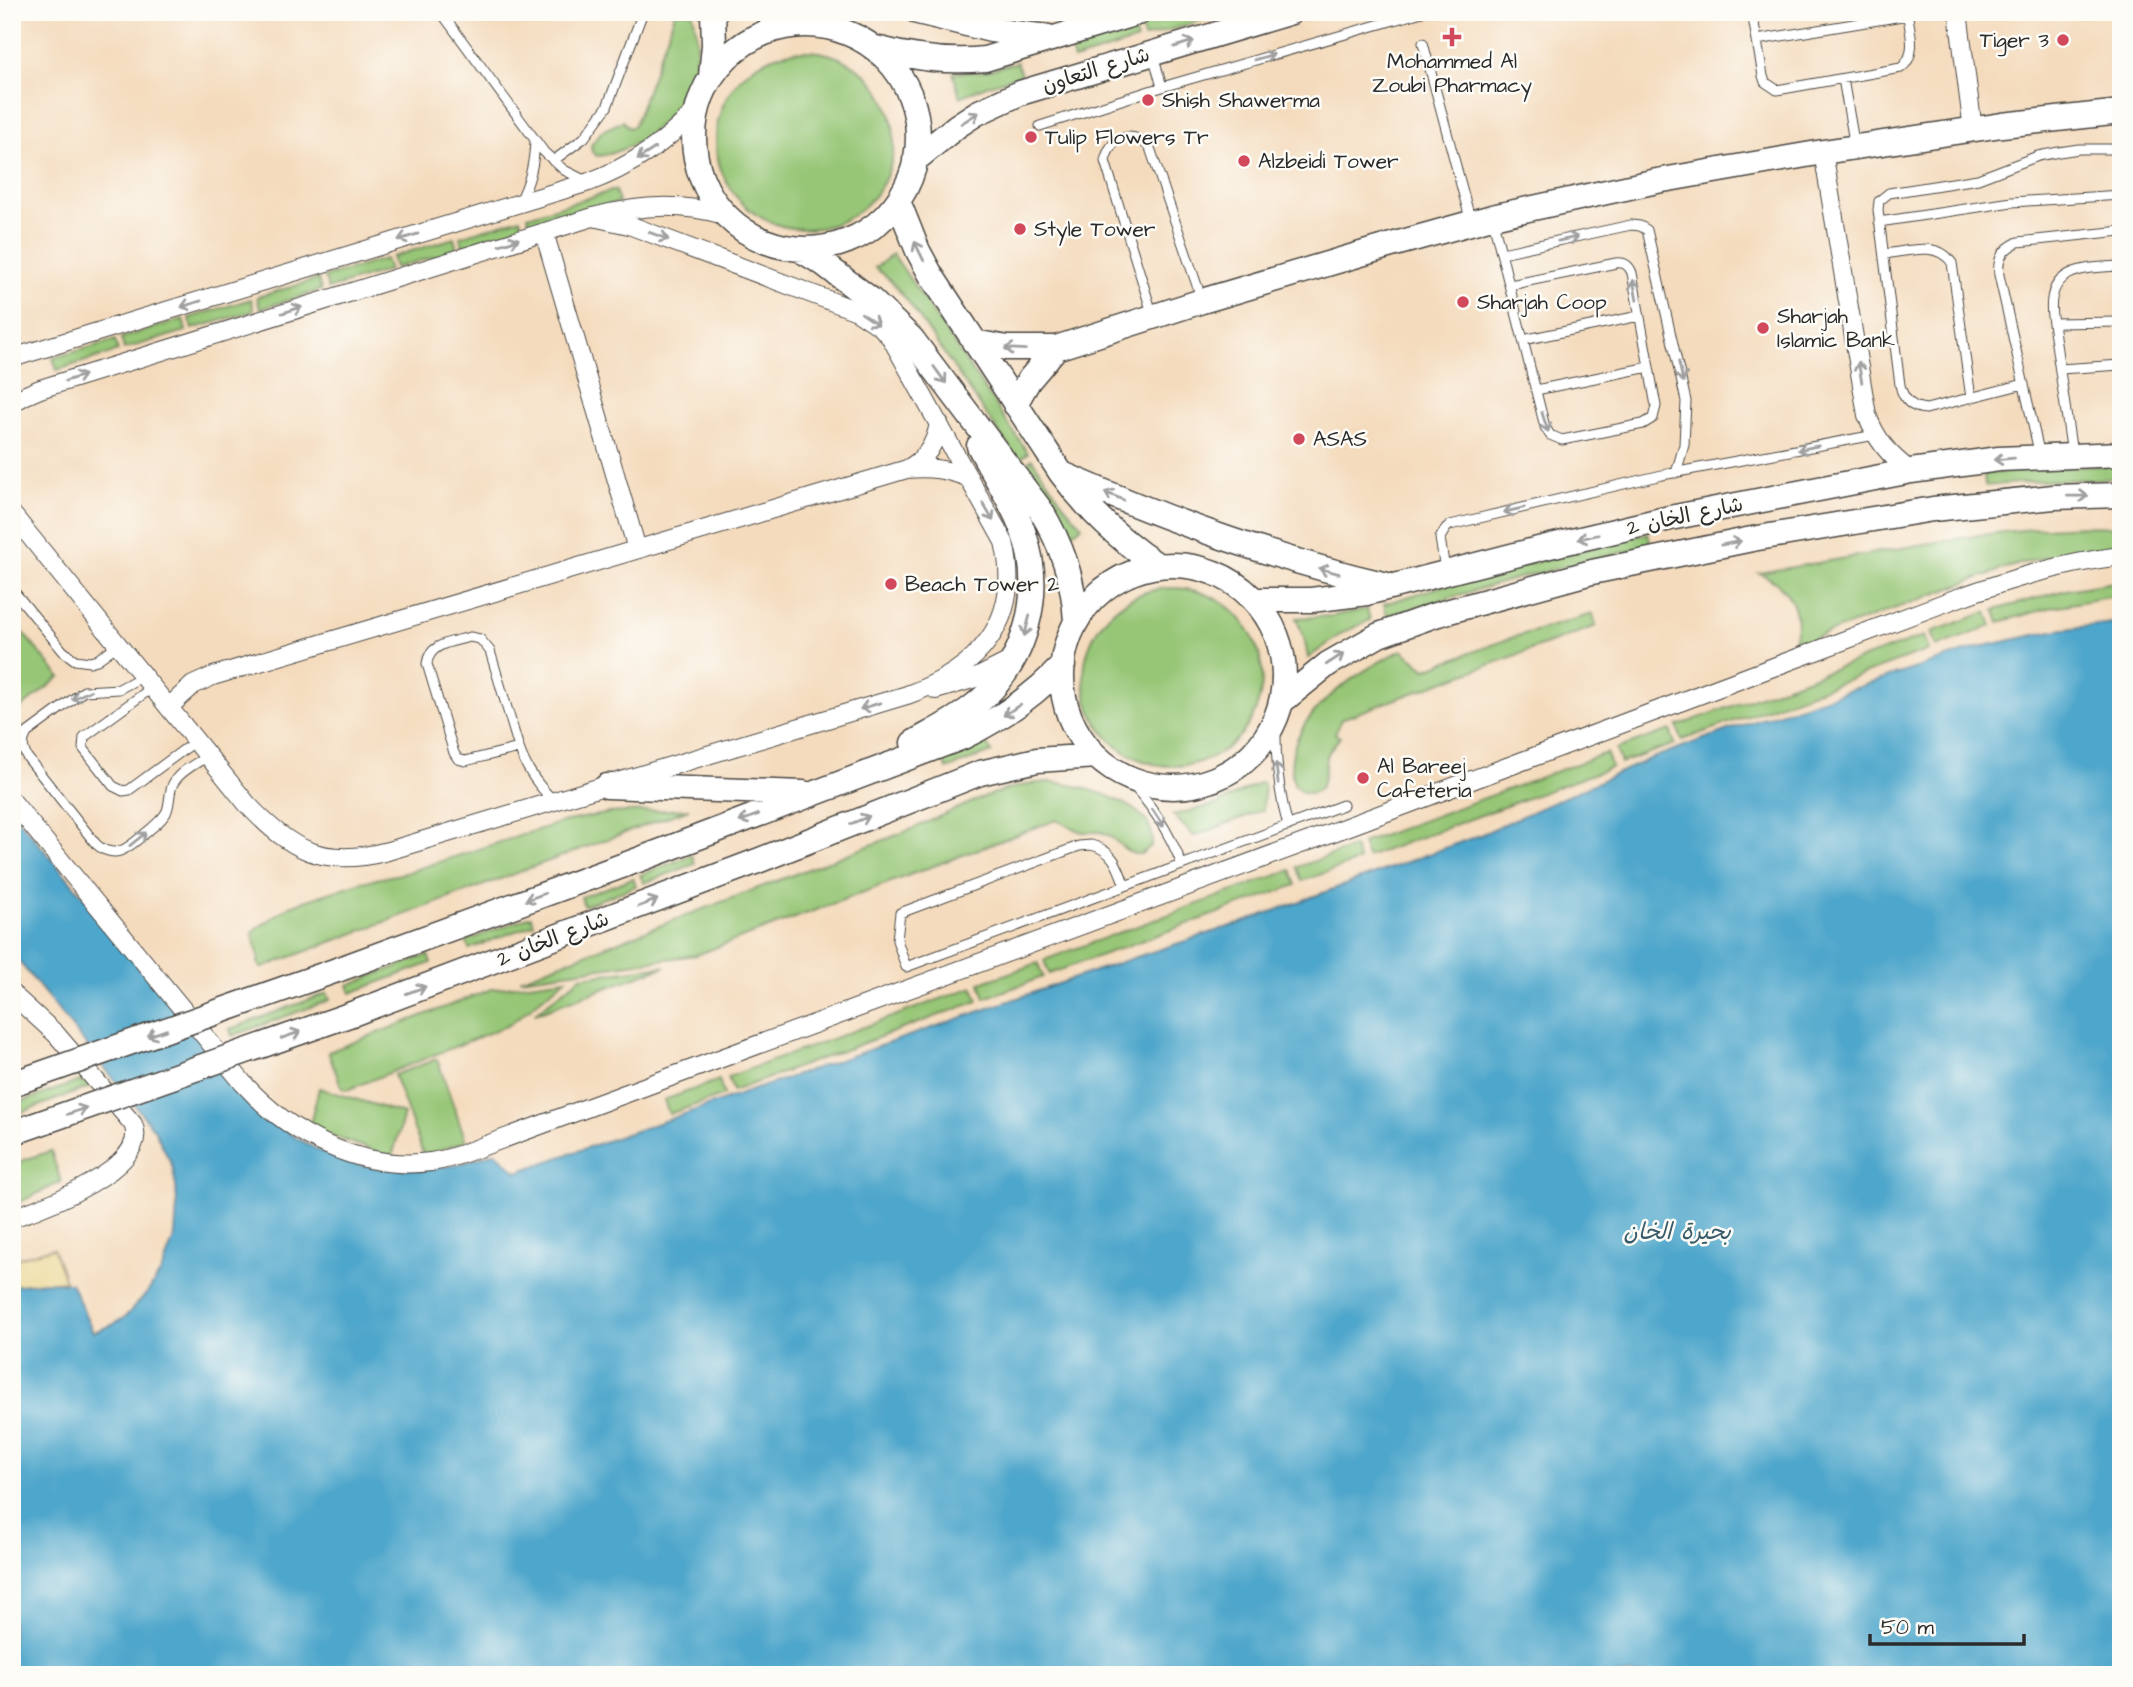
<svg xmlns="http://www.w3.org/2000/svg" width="2133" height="1687" font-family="'Architects Daughter','Playpen Sans Arabic',sans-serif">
  <rect width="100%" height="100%" fill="#fdfcf7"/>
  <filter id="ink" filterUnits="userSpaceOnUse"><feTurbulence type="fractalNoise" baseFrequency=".0143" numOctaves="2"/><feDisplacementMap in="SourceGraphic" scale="14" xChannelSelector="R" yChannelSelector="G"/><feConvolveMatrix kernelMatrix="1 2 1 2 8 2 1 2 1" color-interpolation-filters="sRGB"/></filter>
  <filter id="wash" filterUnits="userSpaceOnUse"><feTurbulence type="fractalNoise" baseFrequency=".00686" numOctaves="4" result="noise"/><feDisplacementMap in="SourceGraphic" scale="28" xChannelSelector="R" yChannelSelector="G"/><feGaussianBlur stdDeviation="1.57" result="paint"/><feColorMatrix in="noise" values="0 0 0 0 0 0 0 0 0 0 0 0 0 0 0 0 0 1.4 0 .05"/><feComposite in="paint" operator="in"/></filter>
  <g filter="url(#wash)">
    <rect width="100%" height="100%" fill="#f4dbbd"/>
    <path fill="#96c676" stroke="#607850" stroke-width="2" d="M673,12H692C710,66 677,123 628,147C618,151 607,156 597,156L592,152L591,145L602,131L623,121L629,128L634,126L675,14Z
      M1184,12H1229L1144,38L1141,25Z
      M1133,27L1137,40L1074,60L1069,46Z
      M716 140a89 89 0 1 1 178 0a89 89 0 1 1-178 0Z
      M1017,62L1021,75L989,85L960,97L953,73L986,71Z
      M615,190L619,202L531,228L528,216Z
      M520,218L524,230L464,248L460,237Z
      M454,238L457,250L395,268L392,257Z
      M893,254L1028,453L1018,460L907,300L887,277L875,268Z
      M385,259L389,270L328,289L325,277Z
      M318,279L321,290L260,309L257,297Z
      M251,299L254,311L192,329L189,318Z
      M183,319L186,331L124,349L121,338Z
      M115,340L118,351L57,370L53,358Z
      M1032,459L1064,505L1082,526L1070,535L1022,465Z
      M2095,466H2121V478L2040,481L1985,486L1984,474L2040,469Z
      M2121,527V546L2042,558L2006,568L1792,646C1805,614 1790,586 1759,573C1803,565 1847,558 1892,550C1967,536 2044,523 2121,527Z
      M1648,533L1651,546L1518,578L1387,616L1384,604L1449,584Z
      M2121,581V595L2053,607L1999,622L1995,610L2066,590Z
      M1084 677a89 89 0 1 1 178 0a89 89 0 1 1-178 0Z
      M1367,609L1370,620L1344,632L1308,658L1304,637L1296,618L1332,616Z
      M1987,612L1992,626L1936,647L1931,632Z
      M1593,614L1596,626L1341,719L1335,734L1340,737C1335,743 1330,749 1327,756C1323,769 1328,793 1308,793C1302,793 1298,789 1294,784C1277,720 1354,674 1402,650L1426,669L1514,637Z
      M12,620L60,677L12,715Z
      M1924,636L1929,650L1682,740L1677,726Z
      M1670,730L1675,744L1621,763L1616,749Z
      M986,743L992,752L947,769L943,759Z
      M1606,753L1612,767L1367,857L1362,843Z
      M1047,782C1075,783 1163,804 1151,846L1141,854H1135L1129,852L1110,836L1101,832H1082L1056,820L696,955L520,979C646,931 772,884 897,835C946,816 993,786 1047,782Z
      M1259,783H1262L1264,786L1263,810L1194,836L1173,815L1218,804Z
      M689,809L261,968L258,962L259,958L252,932L290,906L362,882L405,873L562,822L610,813Z
      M1354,847L1359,861L1302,881L1297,867Z
      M692,855L695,864L644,883L640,875Z
      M1291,870L1296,885L1049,974L1044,960Z
      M633,878L636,886L584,906L581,897Z
      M531,916L534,924L469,949L466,941Z
      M428,955L431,963L351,993L348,985Z
      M1038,963L1043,977L985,998L980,983Z
      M666,966L534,1014L581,977Z
      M566,979L509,1025L347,1090L342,1088L328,1052L492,989Z
      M973,987L978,1001L733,1091L728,1077Z
      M327,993L330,1000L232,1036L230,1029Z
      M437,1059L466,1141L424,1156L394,1075Z
      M719,1080L724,1095L669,1114L664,1100Z
      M80,1081L81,1083L87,1081L92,1086L12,1116V1105Z
      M319,1088L404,1114L392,1157L309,1128Z
      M51,1151L61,1182L12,1206V1164Z"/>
    <path fill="#eeda9e" stroke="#8c8264" stroke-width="2" d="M53,1248L65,1281L12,1286V1260Z"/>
    <path fill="#4da6cb" stroke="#3c687b" stroke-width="2" d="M2121,622V1675H12V1286L43,1282L71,1283L93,1332L112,1325L125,1317L147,1293L161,1272L175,1235L177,1205L176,1186L172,1165L154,1129L12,953V812L275,1123C333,1166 377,1175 449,1166C464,1164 480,1157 495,1152L517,1172L1124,961L1244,922L1480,835L1647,760L1728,730L1980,647L2057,630Z"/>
  </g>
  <g filter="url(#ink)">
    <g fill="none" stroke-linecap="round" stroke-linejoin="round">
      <defs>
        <path id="lane" d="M441,12L544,152L564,170L586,181
          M1752,12L1763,76L1765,82L1777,90L1901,68C1918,55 1910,31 1907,12
          M1757,40L1908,15
          M1423,43L1471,222
          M1153,55L1162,87L1422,12
          M1843,79L1855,147
          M1040,126L1162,87
          M553,161L584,138L607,107L643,12
          M519,203C530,182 534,164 535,141
          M1492,217C1510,287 1528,357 1545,427L1550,435L1562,440L1643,424L1653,418L1656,406L1632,273C1629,265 1624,262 1616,263L1510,285
          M1879,222L2012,202L2121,195
          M1502,253L1631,225L1640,226L1647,230L1686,401L1684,445L1676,473
          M1884,254C1906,252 1937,240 1952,263L1971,398
          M1153,316L1105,161C1111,136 1132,129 1150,148L1202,300
          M2053,323L2121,322
          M1523,340L1639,316
          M2060,369L2121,365
          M2024,384L1926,409C1911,408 1903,399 1900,385L1878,210L1879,201L1889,193L1978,179L2038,156L2059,152L2079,149H2121
          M1536,390L1649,367
          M2072,454L2052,316C2046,267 2085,268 2121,266
          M2040,456L1999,275C1997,258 2003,249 2018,242L2121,231
          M1445,570L1440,538L1446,528L1450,525L1662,475L1875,435
          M12,589L63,651L75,660L90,662L97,660L119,644
          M470,637L480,639L490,651L519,748L465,761L458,759L454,753L427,664C429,643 453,642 470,637Z
          M145,675L119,689L84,691L27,733C22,742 22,748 27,757L96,844C116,862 130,846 147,832C154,826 161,821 166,813C171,803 168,791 174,782C181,770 198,763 209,755
          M153,687L84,737L83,748L113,786L123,791L129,790L197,740
          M1276,719C1275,756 1278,790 1288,826
          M519,748C526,769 537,785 554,801
          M1125,777C1151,803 1169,831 1182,865
          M1091,845C1113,850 1118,866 1125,886L906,967L897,940L900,913L1079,846Z
          M1125,886L1343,805"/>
        <path id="street" d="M1958,12L1973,130
          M1823,152L1867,415C1876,440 1890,457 1911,471
          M544,232L637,549
          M12,358L589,182C632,166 666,143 697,109
          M12,403L26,395L40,389L593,217C637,205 681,202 725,215
          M907,469C926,459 935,445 939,423
          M12,514L247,804C291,851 324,868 388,851L907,695C978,670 1023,621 1004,542L891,338L881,327L857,311L629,225L593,217
          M936,690L976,678L1010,661
          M170,706L193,685L213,676L907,469C930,467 948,469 969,478
          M12,801L243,1083C290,1135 360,1171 431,1162C445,1160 460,1155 473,1150L1320,837L1952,600C2007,580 2062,563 2121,556
          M12,994L56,1034L133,1124C152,1167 42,1208 12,1218"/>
        <path id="secondary" d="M918,12L991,30L1048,37
          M694 137a112 112 0 1 1 224 0a112 112 0 1 1-224 0Z
          M876,48C913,58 947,63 985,59L1140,12
          M711,76L714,45L713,12
          M915,160L957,126L977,113L1020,93L1291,12
          M898,201L918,251L931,275L1061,473C1088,510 1120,541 1159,566
          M799,249L824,264L870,299L912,339L1040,509C1062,545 1074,580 1076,622
          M974,342L1007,348H1056L1202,301L1388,246L1492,217L1657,181L1823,152L2002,125L2121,112
          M1015,404L1029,380L1056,348
          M1065,475C1172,522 1273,558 1387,585
          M1062 676a111 111 0 1 1 222 0a111 111 0 1 1-222 0Z
          M1254,600H1311L1367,593L1546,547L1670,518L1911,471L1999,459L2121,454
          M1281,702L1328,664L1379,635L1435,615L1592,572L1752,539L1933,509L2054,497L2121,495
          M913,743C934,731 957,720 976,704C1027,663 1045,592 1023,531C1012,501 993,474 979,446
          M607,786L803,793
          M337,970L638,860L963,737C1002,718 1034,696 1063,665
          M352,1014L760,860L980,773L1037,760L1096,756"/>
      </defs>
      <use href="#lane" stroke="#494541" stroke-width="11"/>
      <use href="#street" stroke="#494541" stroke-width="20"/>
      <use href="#secondary" stroke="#494541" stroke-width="27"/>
      <use href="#lane" stroke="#fff" stroke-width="9"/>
      <use href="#street" stroke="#fff" stroke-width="18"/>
      <use href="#secondary" stroke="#fff" stroke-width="24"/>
      <defs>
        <path id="secondary-bridge" d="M12,1084L337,970
          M12,1133L352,1014"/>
      </defs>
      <use href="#secondary-bridge" stroke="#494541" stroke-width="27" stroke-linecap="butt"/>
      <use href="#secondary-bridge" stroke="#fff" stroke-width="24"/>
    </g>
    <defs><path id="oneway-shaft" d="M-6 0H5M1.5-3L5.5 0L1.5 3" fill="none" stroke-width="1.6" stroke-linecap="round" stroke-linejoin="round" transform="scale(1.75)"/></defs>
    <g stroke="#a0a0a0">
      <use href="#oneway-shaft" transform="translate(1184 44) rotate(-17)"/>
      <use href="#oneway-shaft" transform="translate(1264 57) rotate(-16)"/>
      <use href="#oneway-shaft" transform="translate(970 118) rotate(-32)"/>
      <use href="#oneway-shaft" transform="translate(646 154) rotate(147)"/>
      <use href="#oneway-shaft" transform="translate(659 236) rotate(21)"/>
      <use href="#oneway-shaft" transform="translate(408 237) rotate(163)"/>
      <use href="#oneway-shaft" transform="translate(1568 239) rotate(-12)"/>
      <use href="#oneway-shaft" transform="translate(509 242) rotate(-17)"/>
      <use href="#oneway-shaft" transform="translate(919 251) rotate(-116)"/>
      <use href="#oneway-shaft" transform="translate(1635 290) rotate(-100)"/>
      <use href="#oneway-shaft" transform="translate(191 304) rotate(163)"/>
      <use href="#oneway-shaft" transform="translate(292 310) rotate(-17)"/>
      <use href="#oneway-shaft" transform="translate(870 319) rotate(34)"/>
      <use href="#oneway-shaft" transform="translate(1015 349) rotate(-177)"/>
      <use href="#oneway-shaft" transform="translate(1681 372) rotate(77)"/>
      <use href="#oneway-shaft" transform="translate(1860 372) rotate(-100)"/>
      <use href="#oneway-shaft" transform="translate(940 375) rotate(54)"/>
      <use href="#oneway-shaft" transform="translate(75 378) rotate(-17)"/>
      <use href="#oneway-shaft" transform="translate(1545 422) rotate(72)"/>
      <use href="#oneway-shaft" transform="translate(1808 448) rotate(169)"/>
      <use href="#oneway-shaft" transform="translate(2004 459) rotate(175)"/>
      <use href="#oneway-shaft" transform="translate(1114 496) rotate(-157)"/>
      <use href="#oneway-shaft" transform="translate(2078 496) rotate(-1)"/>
      <use href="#oneway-shaft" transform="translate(1514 510) rotate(167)"/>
      <use href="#oneway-shaft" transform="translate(988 512) rotate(60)"/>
      <use href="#oneway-shaft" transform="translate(1588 537) rotate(167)"/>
      <use href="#oneway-shaft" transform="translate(1731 543) rotate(-11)"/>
      <use href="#oneway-shaft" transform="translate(1329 571) rotate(-165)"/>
      <use href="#oneway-shaft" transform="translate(1027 626) rotate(105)"/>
      <use href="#oneway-shaft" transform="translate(1335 659) rotate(-33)"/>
      <use href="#oneway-shaft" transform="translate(81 695) rotate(155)"/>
      <use href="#oneway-shaft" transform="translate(870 706) rotate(163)"/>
      <use href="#oneway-shaft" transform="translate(1012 710) rotate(146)"/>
      <use href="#oneway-shaft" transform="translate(1277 773) rotate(-96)"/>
      <use href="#oneway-shaft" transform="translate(749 818) rotate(159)"/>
      <use href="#oneway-shaft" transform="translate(1158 818) rotate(57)"/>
      <use href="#oneway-shaft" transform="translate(860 820) rotate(-22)"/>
      <use href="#oneway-shaft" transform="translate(138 839) rotate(-39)"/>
      <use href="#oneway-shaft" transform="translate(535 897) rotate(160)"/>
      <use href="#oneway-shaft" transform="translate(648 903) rotate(-21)"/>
      <use href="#oneway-shaft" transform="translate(416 990) rotate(-20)"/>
      <use href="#oneway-shaft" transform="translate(157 1033) rotate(161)"/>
      <use href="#oneway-shaft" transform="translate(291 1035) rotate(-19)"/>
      <use href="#oneway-shaft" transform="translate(77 1111) rotate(-19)"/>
    </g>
  </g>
  <g fill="#d1495b" stroke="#fdfcf7" stroke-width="2.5">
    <path d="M1448.5 26.5h7v7h7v7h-7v7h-7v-7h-7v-7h7z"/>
    <circle cx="2063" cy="40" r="7"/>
    <circle cx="1148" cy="100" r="7"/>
    <circle cx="1031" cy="137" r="7"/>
    <circle cx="1244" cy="161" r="7"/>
    <circle cx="1020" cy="229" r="7"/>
    <circle cx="1463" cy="302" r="7"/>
    <circle cx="1763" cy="328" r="7"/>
    <circle cx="1299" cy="439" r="7"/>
    <circle cx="891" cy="584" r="7"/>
    <circle cx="1363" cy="778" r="7"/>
  </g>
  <g text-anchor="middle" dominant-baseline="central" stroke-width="5" stroke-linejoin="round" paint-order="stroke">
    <g font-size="21" fill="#2b2b2b" stroke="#fdfcf7" text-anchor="start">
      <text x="2049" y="40" text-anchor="end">Tiger 3</text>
      <text x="1452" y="61" text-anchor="middle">Mohammed Al<tspan x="1452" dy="24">Zoubi Pharmacy</tspan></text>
      <text x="1162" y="100">Shish Shawerma</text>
      <text x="1045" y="137">Tulip Flowers Tr</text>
      <text x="1258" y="161">Alzbeidi Tower</text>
      <text x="1034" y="229">Style Tower</text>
      <text x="1477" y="302">Sharjah Coop</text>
      <text x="1777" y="316">Sharjah<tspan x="1777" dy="24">Islamic Bank</tspan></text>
      <text x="1313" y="439">ASAS</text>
      <text x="905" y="584">Beach Tower 2</text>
      <text x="1377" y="766">Al Bareej<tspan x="1377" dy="24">Cafeteria</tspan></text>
    </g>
    <g font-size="21" fill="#2b2b2b" stroke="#fdfcf7">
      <text transform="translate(1096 70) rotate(-17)">شارع التعاون</text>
      <text transform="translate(1685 516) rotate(-12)">شارع الخان 2</text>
      <text transform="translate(553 939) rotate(-21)">شارع الخان 2</text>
    </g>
    <g font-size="23" font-style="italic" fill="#395c6b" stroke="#fdfcf7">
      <text x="1677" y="1232">بحيرة الخان</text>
    </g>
  </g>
  <rect width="2133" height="1687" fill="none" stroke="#fdfcf7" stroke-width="42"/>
  <path d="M1870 1634v10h154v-10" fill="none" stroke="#2b2b2b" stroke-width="3.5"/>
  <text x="1881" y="1634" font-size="21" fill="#2b2b2b" stroke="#fdfcf7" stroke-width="5" paint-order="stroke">50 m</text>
</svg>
